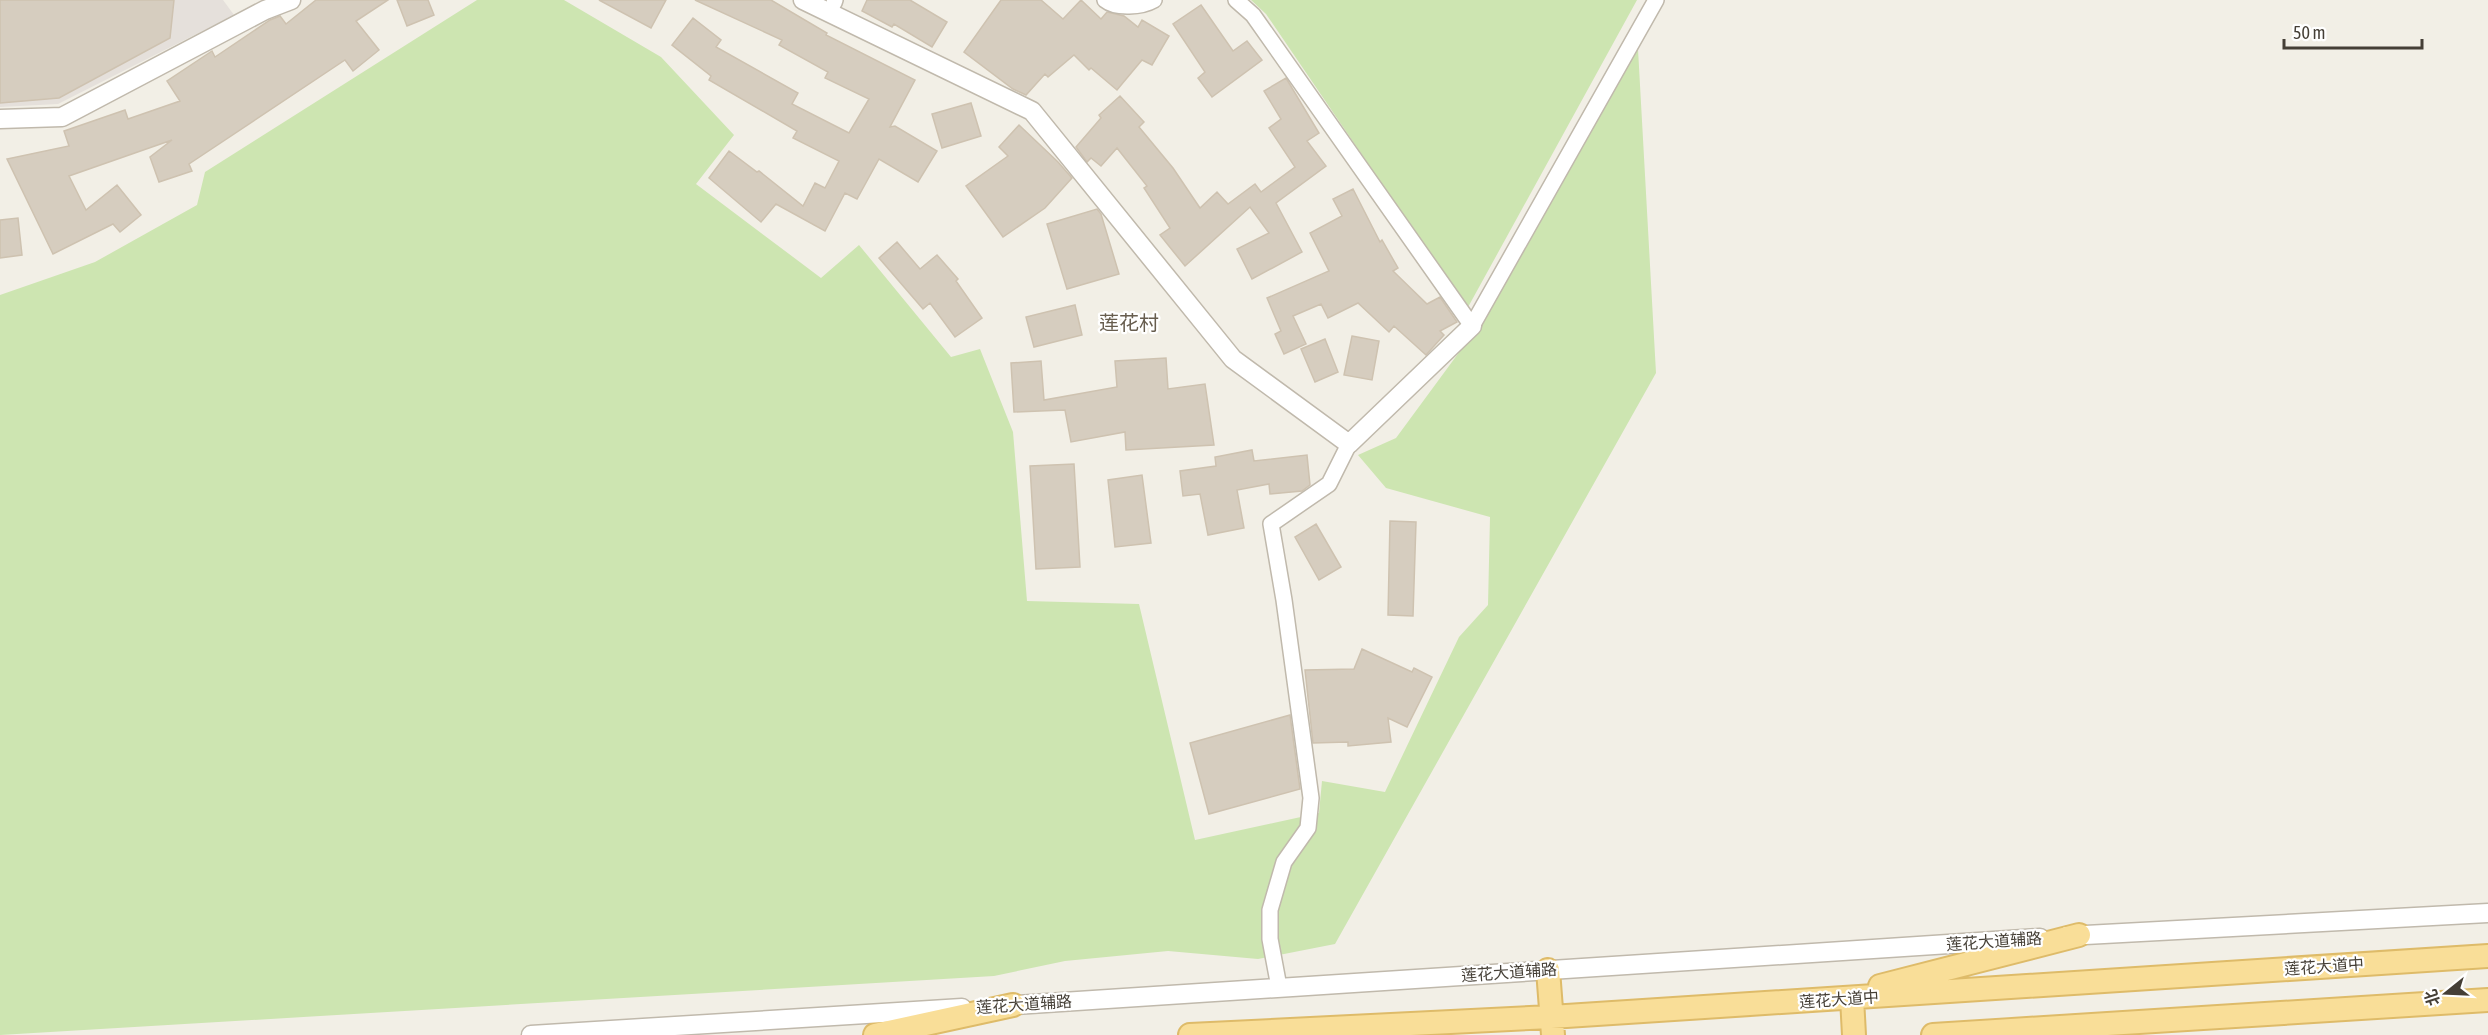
<svg xmlns="http://www.w3.org/2000/svg" width="2488" height="1035" font-family="'Asap Condensed','Noto Sans SC',sans-serif">
  <rect width="100%" height="100%" fill="#f2efe6"/>
  <path fill="#e5e0db" d="M0,0H223L234,15L58,104L0,107Z"/>
  <path fill="#cde5b1" d="M477,0H564L661,57L734,135L696,184L821,278L859,245L951,357L980,349L1013,432L1027,601L1139,604L1195,840L1319,813L1322,781L1385,792L1459,637L1488,605L1490,517L1386,488L1358,455L1396,438L1474,332L1638,49L1656,373L1335,944L1258,959L1168,951L1065,961L994,976L0,1035V295L95,262L197,205L205,172Z
    M1251,0H1637L1467,309L1266,14Z"/>
  <path fill="#d6cdbf" stroke="#cec2b0" stroke-width="1.5" d="M0,0H174L170,38L59,98L0,103Z
    M316,0H388L356,21L379,50L353,71L345,60L189,164L192,171L159,182L150,157L172,140L69,176L86,210L117,185L141,215L120,232L113,224L53,254L7,159L69,146L64,131L125,110L128,119L180,101L167,81L212,51L215,57L270,20L280,16L286,24Z
    M397,0H428L434,15L407,26Z
    M599,0H666L651,28Z
    M695,0H771L827,33L826,35L915,80L890,127L895,126L937,151L918,182L879,159L857,199L845,193L825,231L776,204L761,222L709,178L729,151L757,172L759,171L803,206L815,183L825,188L839,161L793,138L797,131L709,80L711,76L672,45L693,18L721,40L716,47L798,93L792,104L849,133L869,99L825,78L828,72L779,45L782,40Z
    M867,0H910L947,22L932,47L894,24L892,27L862,11Z
    M1001,0H1041L1063,19L1081,0L1101,19L1107,12L1124,16L1138,27L1142,20L1169,36L1152,65L1142,60L1117,90L1091,68L1089,70L1074,55L1048,77L1045,74L1026,95L1013,89L964,52Z
    M1201,5L1233,51L1247,41L1262,60L1212,97L1198,78L1205,72L1173,24Z
    M1286,78L1319,133L1307,141L1326,166L1276,203L1302,252L1252,279L1237,249L1269,233L1250,207L1185,266L1160,235L1170,228L1144,188L1147,186L1117,148L1101,166L1091,158L1087,162L1076,147L1101,118L1099,115L1120,96L1144,122L1139,127L1173,168L1200,208L1217,192L1228,204L1255,184L1261,192L1295,167L1269,128L1281,119L1264,91Z
    M971,103L981,136L942,148L932,114Z
    M1019,125L1058,162L1072,178L1045,208L1003,237L966,186L1008,156L999,147Z
    M1353,189L1380,242L1382,240L1398,268L1393,271L1427,304L1440,297L1457,322L1440,331L1444,335L1426,355L1394,326L1389,332L1358,303L1328,318L1321,304L1293,316L1306,344L1284,354L1275,334L1281,331L1267,298L1329,271L1310,233L1342,216L1333,199Z
    M1097,209L1101,214L1119,274L1067,289L1047,224Z
    M18,218L22,255L0,258V220Z
    M897,242L920,269L937,255L958,279L956,281L982,318L955,337L930,303L923,309L879,258Z
    M1075,305L1082,335L1034,347L1026,317Z
    M1352,336L1379,341L1372,380L1344,375Z
    M1325,339L1338,372L1315,382L1301,349Z
    M1166,358L1168,389L1205,384L1214,445L1126,450L1125,432L1071,442L1065,410L1014,412L1011,363L1041,361L1044,400L1117,387L1115,361Z
    M1252,450L1254,461L1307,455L1310,485L1302,491L1270,494L1269,484L1237,490L1244,528L1208,535L1200,494L1183,496L1180,471L1216,466L1215,457Z
    M1074,464L1080,567L1036,569L1030,466Z
    M1142,475L1151,543L1115,547L1108,480Z
    M1390,521L1416,522L1413,616L1388,615Z
    M1316,524L1341,567L1319,580L1295,537Z
    M1362,649L1412,672L1414,668L1432,677L1407,727L1388,718L1391,742L1348,746V742L1313,743L1305,670L1354,669Z
    M1290,715L1300,789L1209,814L1190,743Z"/>
  <g fill="none" stroke-linecap="round" stroke-linejoin="round">
    <defs>
      <path id="minor" d="M1105,0C1116,9 1142,7 1154,0
        M1236,0L1253,15L1472,326L1656,0
        M834,3L835,0
        M1279,987L1270,939V910L1284,862L1308,828L1311,798L1284,600L1271,524L1329,484L1349,444"/>
      <path id="tertiary" d="M803,0L1032,111L1233,359L1349,444L1472,326
        M0,119L62,117L265,10L291,0
        M2067,936L2488,913
        M1002,1006L2040,938
        M531,1035L962,1008"/>
      <path id="primary" d="M1548,970L1553,1035
        M1880,986L2079,935
        M1852,998L1854,1035
        M875,1035L1013,1005
        M1190,1035L1551,1017L2488,956
        M1933,1035L2488,1000"/>
    </defs>
    <use href="#minor" stroke="#c0b9ac" stroke-width="18"/>
    <use href="#tertiary" stroke="#c0b9ac" stroke-width="21"/>
    <use href="#primary" stroke="#debb69" stroke-width="26"/>
    <use href="#minor" stroke="#fff" stroke-width="15"/>
    <use href="#tertiary" stroke="#fff" stroke-width="18"/>
    <use href="#primary" stroke="#f9de98" stroke-width="22"/>
  </g>
  <g text-anchor="middle" dominant-baseline="central" stroke-width="4.5" stroke-linejoin="round" paint-order="stroke">
    <g font-size="16" fill="#453f36" stroke="#fff">
      <text transform="translate(1994 941) rotate(-4)">莲花大道辅路</text>
      <text transform="translate(2324 966) rotate(-4)">莲花大道中</text>
      <text transform="translate(1509 972) rotate(-4)">莲花大道辅路</text>
      <text transform="translate(1839 999) rotate(-4)">莲花大道中</text>
      <text transform="translate(1024 1004) rotate(-4)">莲花大道辅路</text>
    </g>
    <g font-size="20" fill="#675d4e" stroke="#fff">
      <text x="1129" y="322">莲花村</text>
    </g>
  </g>
  <g transform="translate(2446 993) rotate(252)" stroke="#ffffff" stroke-width="4.5" paint-order="stroke">
  <path d="M0-4.5L10 22L0 15L-10 22Z" fill="#453f36"/>
  <text y="-9" font-size="16" font-weight="bold" text-anchor="middle" fill="#453f36">北</text>
  </g>
  <path d="M2284 39v9h138v-9" fill="none" stroke="#453f36" stroke-width="3"/>
  <text x="2293" y="39" font-size="18" fill="#453f36" stroke="#ffffff" stroke-width="4.5" paint-order="stroke">50 m</text>
</svg>
